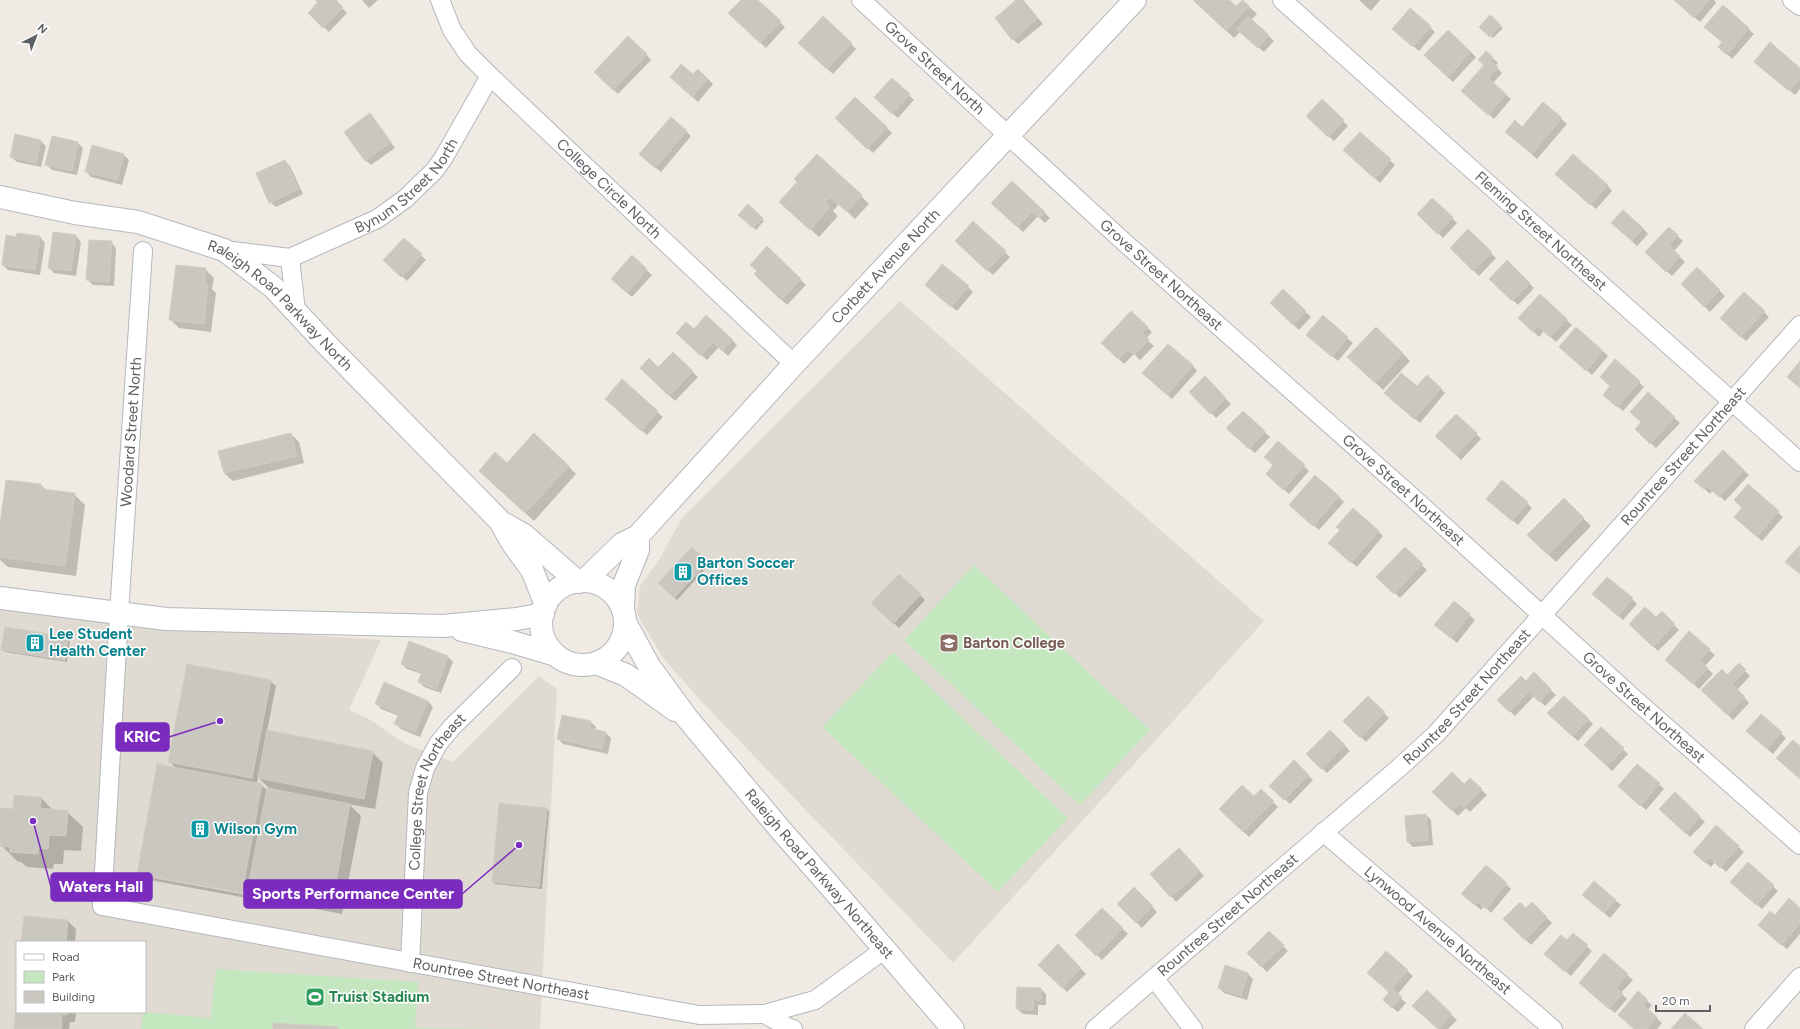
<svg xmlns="http://www.w3.org/2000/svg" width="1800" height="1029" font-family="Figtree,sans-serif">
  <rect width="100%" height="100%" fill="#efebe4"/>
  <path fill="#dfdad2" fill-rule="evenodd" d="M900,301L1264,621L953,963L702,702L663,658L637,614L640,586L659,560L682,518Z
    M0,606L133,623L381,640L349,710L369,719L406,744L453,762L539,676L557,689L540,1029H0ZM17,942H145V1012H17Z"/>
  <path fill="#c4e7c0" d="M974,565L1150,730L1080,805L904,640Z
    M893,652L1068,818L998,892L822,727Z
    M216,969L418,982L415,1028L509,1029H141L143,1012L210,1018Z"/>
  <path fill="#0003" fill-rule="evenodd" d="M317,0H334L347,13L329,32L309,13L319,3Z
    M362,0H378L369,8Z
    M742,0H756L785,27L766,48L735,19Z
    M1018,0H1023L1043,24L1018,44L1013,39Z
    M1194,0H1229L1236,7L1242,0L1257,14L1251,20L1274,41L1264,52L1240,32L1234,38Z
    M1359,0H1380L1371,11Z
    M1674,0H1714L1716,3L1700,22Z
    M1723,6L1754,34L1732,59L1725,52Z
    M1490,16L1503,28L1493,38L1481,27Z
    M1430,27L1435,32L1419,51L1399,34Z
    M851,44L856,49L833,74L805,48Z
    M1471,52L1476,57L1453,82L1430,61Z
    M1486,52L1498,63L1495,66L1502,73L1493,83L1511,99L1494,119L1468,97L1485,65Z
    M646,54L651,60L618,94L595,72Z
    M1760,67L1800,69V89L1795,95Z
    M693,76L708,79L713,84L698,102L676,82Z
    M892,79L914,100L898,118L880,102Z
    M855,98L892,133L873,153L836,118Z
    M1322,101L1348,126L1334,141L1308,116Z
    M1543,103L1567,124L1537,159L1512,137L1522,128Z
    M370,115L395,148L371,165L365,160Z
    M686,131L691,136L661,172L645,159Z
    M1360,133L1395,165L1380,183L1350,155Z
    M52,138L78,143L83,148L77,175L52,170L46,164Z
    M40,140L46,146L41,167L17,162L11,157Z
    M92,146L124,155L129,160L122,185L91,177L86,171Z
    M285,161L290,166L303,194L276,207L270,202Z
    M1562,179L1607,185L1612,191L1596,209Z
    M799,182L861,196L869,204L855,219L839,204L833,211L838,216L819,237L789,210Z
    M1012,182L1050,218L1045,223L1038,216L1023,232L998,208Z
    M748,205L764,221L756,230L740,215Z
    M1418,214L1452,218L1457,223L1443,238Z
    M974,223L1010,257L993,275L961,246Z
    M1612,223L1643,228L1648,234L1637,246Z
    M1669,228L1683,241L1674,251L1685,262L1672,276L1646,252Z
    M1468,231L1496,258L1479,276L1451,248Z
    M17,234L40,237L45,243L40,275L8,270L3,265Z
    M76,236L81,242L76,276L54,273L49,268Z
    M404,239L426,260L407,281L385,260Z
    M111,242L116,248L114,286L93,285L87,279Z
    M767,248L806,285L787,305L755,274Z
    M632,257L652,275L632,297L617,284Z
    M1507,262L1534,288L1518,305L1490,279Z
    M205,269L214,278L212,289L216,293L211,332L179,328L170,319Z
    M1697,269L1725,296L1710,312L1682,284Z
    M968,287L973,292L957,311L931,290Z
    M1283,291L1311,317L1299,330L1271,303Z
    M1744,293L1769,317L1746,341L1726,323Z
    M1540,296L1572,325L1556,342L1544,331L1539,337L1525,323Z
    M1132,313L1152,332L1146,339L1154,346L1140,360L1134,354L1124,364L1102,343Z
    M1323,317L1353,343L1338,361L1313,340Z
    M694,330L732,340L737,345L728,356L719,347L707,360L682,338Z
    M1603,351L1608,356L1592,375L1566,352Z
    M673,353L698,377L675,401L641,368H658Z
    M1402,353L1410,361L1383,390L1357,365Z
    M1192,365L1197,371L1172,399L1149,379Z
    M1205,378L1231,404L1216,418L1190,392Z
    M622,381L663,417L647,435L606,399Z
    M1639,382L1644,387L1623,411L1609,400Z
    M1417,388H1440L1445,393L1420,423L1390,398Z
    M1649,394L1680,423L1656,448L1641,434Z
    M1243,412L1270,437L1255,453L1233,434Z
    M1457,415L1481,439L1461,460L1437,436Z
    M291,434L299,442L304,463L233,481L224,473Z
    M1723,451L1749,475L1725,501L1713,490L1710,494L1701,486Z
    M507,464L568,466L576,474L534,521L488,479Z
    M1304,466L1309,471L1289,494L1272,479Z
    M7,481L41,485L46,490L74,494L85,505L76,576L8,567L0,560V532Z
    M1748,486L1783,517L1762,541L1741,522Z
    M1338,496L1344,502L1319,530L1296,510Z
    M1564,499L1591,526L1556,562L1528,535Z
    M1527,503L1532,508L1518,525L1492,504Z
    M1378,531L1383,536L1357,567L1335,548Z
    M692,548L710,564L677,600L659,583Z
    M1405,549L1427,570L1400,598L1378,577Z
    M899,575L925,600L899,628L872,603Z
    M1599,599H1632L1637,604L1623,620Z
    M1454,602L1475,620L1457,643L1436,625Z
    M1662,613L1679,630L1658,651L1630,624L1656,619Z
    M1689,633L1715,655L1705,666L1713,674L1699,689L1672,665Z
    M68,638L70,641L67,662L5,652L2,649Z
    M448,657L453,662L441,693L424,687L419,682L422,674L407,669L402,664Z
    M1739,665L1750,676L1737,690L1749,703L1733,720L1703,690L1727,676Z
    M1534,674L1556,695L1545,706L1534,696L1515,716L1498,700L1526,682Z
    M270,681L276,686L267,731L372,752L383,763L375,809L349,804L361,816L342,914L260,898L249,887L247,898L144,879L138,873L177,769L169,761ZM258,777L269,788L268,791L261,785L257,784ZM143,874L247,893V895L143,876Z
    M1368,697L1389,718L1366,742L1344,721Z
    M428,701L433,707L420,737L401,729L395,723L399,716L381,709L376,703Z
    M1761,715L1786,738L1773,754L1752,736Z
    M1554,719H1588L1593,724L1578,741Z
    M591,722L596,727L595,731L606,733L611,738L608,754L563,744L558,739Z
    M1601,728L1628,754L1612,771L1585,745Z
    M1330,731L1350,751L1327,773L1307,754Z
    M1294,762L1313,780L1290,804L1271,786Z
    M1470,779L1487,795L1470,812L1466,808L1458,816L1434,792L1464,785Z
    M1659,784L1664,789L1646,810L1625,791Z
    M1261,790L1278,807L1249,837L1220,809L1254,797Z
    M1675,794L1705,822L1690,837L1666,814Z
    M41,798L53,810L67,812L83,827L81,851L64,850L63,864H54L53,869L27,867L21,862L17,861L1,845L0,842V809L14,810Z
    M547,809L549,812L542,889L495,884L493,882Z
    M1426,815L1431,820L1433,845L1413,847L1408,842Z
    M1716,827L1744,852L1726,872L1715,862L1711,867L1699,857Z
    M1185,854L1204,876L1176,902L1171,896Z
    M1506,884L1511,889L1491,913L1484,906L1481,910L1468,899Z
    M1773,886L1778,891L1762,909L1737,887Z
    M1134,888L1157,912L1142,928L1118,904Z
    M1589,900H1615L1621,905L1610,918Z
    M1532,903L1552,923L1531,945L1505,919L1526,910Z
    M1102,909L1128,934L1102,960L1077,935Z
    M1800,909V934L1787,949L1764,930L1775,916Z
    M68,921L76,929L75,942H22Z
    M1269,932L1288,951L1267,972L1248,953Z
    M1573,934L1592,951L1571,976L1551,959Z
    M1058,946L1086,974L1067,992L1039,965Z
    M1386,952L1413,976L1397,995L1406,1003L1398,1012L1389,1005L1390,992Z
    M1604,955L1633,980L1621,993L1627,999L1615,1013L1585,988Z
    M1226,967L1248,974L1253,979L1247,1000L1224,993L1219,988Z
    M1041,989L1046,994V1005H1038V1015L1023,1014L1017,1009Z
    M1427,992L1457,1020L1448,1029H1438L1413,1006Z
    M1638,993L1652,1005L1648,1010L1662,1023L1657,1029H1635Z
    M17,1008V1012H76L75,1022H70L69,1029H15Z"/>
  <path fill="#cac6c0" stroke="#d4ccc2" d="M315,0H336L343,7L323,28L308,13L318,2Z
    M741,0H758L781,21L760,43L728,13Z
    M1016,0H1023L1038,18L1012,40L995,18Z
    M1193,0H1230L1236,6L1243,0L1249,6L1226,31Z
    M1674,0H1709L1694,18Z
    M1723,5L1749,28L1727,55L1718,47L1722,42L1704,27Z
    M1410,8L1431,26L1413,47L1392,29Z
    M1490,15L1501,25L1490,37L1479,27Z
    M823,16L852,43L827,69L798,43Z
    M1248,16L1269,35L1258,48L1236,29Z
    M1448,30L1471,52L1448,77L1424,55Z
    M628,36L647,54L613,90L594,72Z
    M1770,42L1800,68V78L1789,91L1754,62Z
    M1486,51L1493,57L1490,61L1498,67L1488,78L1506,94L1488,115L1461,91L1484,65L1478,60Z
    M681,64L693,74L698,69L708,79L692,97L670,77Z
    M892,78L910,94L892,114L874,97Z
    M855,97L887,127L867,149L835,118Z
    M1322,99L1344,120L1328,137L1306,116Z
    M1543,102L1562,118L1532,154L1505,132L1515,120L1522,127Z
    M370,113L391,142L365,161L344,132Z
    M671,117L687,131L655,168L639,154Z
    M1360,132L1391,159L1375,179L1343,150Z
    M15,134L41,140L36,163L10,157Z
    M52,136L78,142L72,171L45,165Z
    M92,145L124,154L117,180L85,172Z
    M817,154L862,195L847,212L830,197L825,203L830,207L810,230L779,202L797,182L794,179Z
    M1573,154L1608,185L1590,205L1555,174Z
    M285,160L299,189L269,203L256,173Z
    M1012,181L1045,212L1039,218L1032,212L1017,227L991,203Z
    M1432,198L1453,217L1437,234L1417,214Z
    M748,204L763,218L753,228L738,215Z
    M1623,210L1643,228L1632,241L1611,223Z
    M973,221L1006,251L987,271L955,241Z
    M1669,227L1678,235L1669,245L1680,256L1666,272L1645,252Z
    M1468,229L1492,252L1473,271L1450,248Z
    M53,232L76,235L71,271L48,268Z
    M17,233L40,236L35,270L2,265L6,235L16,237Z
    M404,238L422,254L401,277L383,260Z
    M89,240L112,241L109,282L86,280Z
    M767,246L801,279L781,300L754,274L757,271L750,265Z
    M632,255L647,269L627,293L611,279Z
    M1507,260L1530,283L1512,301L1489,279Z
    M942,264L969,286L951,307L925,285Z
    M176,265L206,268L204,284H208L204,324L169,320Z
    M1697,267L1720,290L1704,307L1681,284Z
    M1283,289L1306,311L1293,325L1270,303Z
    M1744,292L1765,311L1740,337L1720,318Z
    M1540,294L1567,319L1550,337L1538,326L1533,332L1518,318Z
    M1131,311L1148,327L1142,333L1149,340L1134,355L1128,349L1118,359L1101,343Z
    M706,315L733,340L722,351L713,342L701,356L676,333L686,322L694,329Z
    M1323,315L1348,337L1332,357L1306,335Z
    M1376,327L1403,353L1375,383L1347,357Z
    M1576,327L1603,351L1586,371L1559,347Z
    M1168,344L1193,365L1167,395L1142,373Z
    M673,352L693,371L669,396L640,368L649,358L658,367Z
    M1615,359L1640,381L1617,407L1603,395L1610,386L1600,377Z
    M1800,361V388L1787,377Z
    M1401,373L1417,386L1427,375L1441,388L1414,419L1384,393Z
    M1205,376L1226,398L1210,414L1189,392Z
    M622,379L658,411L641,431L605,399Z
    M1648,392L1675,417L1650,444L1635,429L1641,422L1630,412Z
    M1243,411L1265,431L1249,449L1226,428Z
    M1456,414L1477,433L1456,455L1435,436Z
    M291,433L297,456L224,473L218,451Z
    M534,433L569,466L525,513L479,471L495,452L507,463Z
    M1278,441L1305,465L1283,490L1266,474L1273,465L1264,457Z
    M1723,450L1744,470L1719,497L1707,486L1704,489L1694,481Z
    M1315,475L1339,496L1313,526L1289,505Z
    M6,480L41,484V489L75,493L65,566L0,557V524Z
    M1502,480L1528,502L1512,521L1486,499Z
    M1748,484L1779,511L1757,537L1734,517L1742,508L1734,500Z
    M1564,498L1584,518L1548,555L1527,535Z
    M1353,508L1379,531L1351,563L1328,543L1340,530L1336,527Z
    M1800,545V574L1785,562Z
    M692,547L708,562L674,598L658,583Z
    M1405,547L1423,564L1394,594L1376,577Z
    M899,574L921,594L893,624L871,603Z
    M1607,577L1633,598L1618,616L1592,594Z
    M1454,601L1470,614L1451,638L1434,625Z
    M1645,607L1656,617L1662,611L1675,624L1653,647L1629,624Z
    M5,627L68,637L65,660L1,650Z
    M1689,631L1710,649L1700,661L1708,668L1693,684L1665,660Z
    M409,641L448,656L436,689L418,682L422,672L401,664Z
    M1739,663L1746,670L1732,684L1745,697L1727,715L1701,690L1722,669L1727,675Z
    M187,664L271,680L252,778L168,762Z
    M1534,672L1551,689L1539,702L1529,691L1509,712L1497,700L1521,676L1526,681Z
    M384,682L428,701L415,732L394,724L399,714L375,704Z
    M1368,696L1385,712L1360,738L1343,721Z
    M1564,696L1589,719L1572,736L1547,713Z
    M1761,714L1782,732L1767,749L1746,731Z
    M562,715L591,721L590,728L606,732L602,749L557,739Z
    M1601,727L1624,748L1607,766L1584,745Z
    M267,730L373,751L364,799L258,778Z
    M1330,730L1345,745L1321,769L1306,754Z
    M1793,740L1800,746V779L1776,758Z
    M1294,760L1309,775L1284,800L1269,786Z
    M157,764L262,784L242,893L137,874Z
    M1637,764L1660,783L1640,806L1618,786Z
    M1452,772L1464,784L1470,778L1482,789L1464,807L1460,804L1452,811L1432,792Z
    M1242,785L1254,796L1261,789L1274,801L1243,832L1219,809Z
    M267,788L350,804L332,904L248,888Z
    M1675,792L1700,816L1685,833L1659,809Z
    M14,795L41,797L40,808L68,811L66,836L49,835L48,849L38,848V854L10,852V847L0,846V808L13,809Z
    M499,803L547,808L539,887L492,882Z
    M1426,814L1428,840L1407,842L1405,816Z
    M1716,825L1739,846L1720,868L1709,857L1705,863L1693,852Z
    M1179,848L1200,871L1170,897L1150,874Z
    M1748,862L1774,885L1756,905L1730,882Z
    M1486,865L1507,883L1486,909L1478,902L1475,905L1461,894Z
    M1594,881L1616,900L1604,913L1582,895Z
    M1134,887L1153,906L1136,923L1117,904Z
    M1789,898L1800,908V923L1781,945L1758,925L1770,911L1775,915Z
    M1520,902L1526,908L1532,902L1547,917L1525,940L1503,919Z
    M1102,908L1123,928L1096,956L1075,935Z
    M24,916L68,920L66,942H21Z
    M1269,931L1284,945L1261,967L1247,953Z
    M1573,933L1588,945L1565,972L1544,954L1561,935L1567,940Z
    M1058,944L1081,968L1062,988L1038,965Z
    M1386,951L1408,970L1392,989L1402,997L1392,1008L1383,1000L1389,992L1367,973Z
    M1604,953L1628,974L1616,988L1623,993L1609,1009L1579,983Z
    M1225,965L1248,973L1241,996L1218,988Z
    M1017,987L1041,988V1000H1033V1010L1016,1009Z
    M1427,990L1452,1014L1438,1029L1412,1006Z
    M1638,991L1647,999L1643,1005L1657,1017L1647,1029H1634L1618,1015Z
    M17,996V1012H67V1015L62,1014L61,1029H14Z
    M1685,1013L1703,1029H1671Z
    M273,1023L338,1027V1029H273Z"/>
  <g fill="none" stroke-linecap="round" stroke-linejoin="round">
    <defs>
      <g id="minor">
        <path id="s1" d="M440,0L452,30L468,54L490,76L794,364"/>
        <path id="s2" d="M861,0L1124,242L1412,497L1632,697L1800,845"/>
        <path id="s3" d="M1282,0L1800,462"/>
        <path d="M1792,0L1800,6"/>
        <path id="s4" d="M224,250L290,258L377,219L405,199L435,170L444,157L490,76"/>
        <path id="s5" d="M143,251L119,613L102,906L699,1015L765,1014L815,1000L885,949"/>
        <path d="M290,258L296,311"/>
        <path id="s6" d="M1323,832L1553,1029"/>
        <path id="s7" d="M410,963L418,793L425,768L438,744L452,727L512,668"/>
        <path d="M1154,978L1193,1029"/>
        <path d="M765,1014L789,1028L793,1029"/>
        <path id="s8" d="M1095,1029L1400,767L1436,734L1800,325"/>
        <path d="M1754,1029L1800,977"/>
      </g>
      <g id="tertiary">
        <path id="s9" d="M0,197L75,213L138,222L224,250L273,287L328,346L501,522L524,535L578,582"/>
        <path d="M501,523L513,544L532,570L546,605"/>
        <path id="s10" d="M584,581L622,544L638,536L794,364L1135,0"/>
        <circle cx="583" cy="623" r="42"/>
        <path d="M0,598L166,619L443,626L517,619L543,614"/>
        <path d="M623,608L624,585L638,550V536"/>
        <path id="s11" d="M625,622L649,666L687,718L779,828L843,901L953,1029"/>
        <path d="M462,630L512,642L556,655"/>
        <path d="M596,663L626,675L675,710"/>
      </g>
    </defs>
    <use href="#minor" stroke="#b5b7bb" stroke-width="20"/>
    <use href="#tertiary" stroke="#b5b7bb" stroke-width="24"/>
    <use href="#minor" stroke="#fff" stroke-width="18"/>
    <use href="#tertiary" stroke="#fff" stroke-width="22"/>
  </g>
  <defs>
    <symbol id="building-square" viewBox="-11 -11 22 22"><rect x="-9" y="-9" width="18" height="18" rx="4" fill="#0f9aa8" stroke="#fff"/><path d="M-4-6H4V6H1V3H-1V6H-4ZM-2.5-4.3h1.7v1.8h-1.7ZM.8-4.3h1.7v1.8H.8ZM-2.5-1h1.7V.8h-1.7ZM.8-1h1.7V.8H.8Z" fill="#fff"/></symbol>
    <symbol id="university-square" viewBox="-11 -11 22 22"><rect x="-9" y="-9" width="18" height="18" rx="4" fill="#8d6e63" stroke="#fff"/><path d="M0-5L7-2L0 1L-7-2ZM-4 1L0 2.5L4 1V4Q0 6-4 4Z" fill="#fff"/></symbol>
    <symbol id="stadium-square" viewBox="-11 -11 22 22"><rect x="-9" y="-9" width="18" height="18" rx="4" fill="#2e9e5b" stroke="#fff"/><path d="M0-5a6.5 5 0 1 0 0 10a6.5 5 0 1 0 0-10ZM-3.5-1.8h7v3.6h-7Z" fill="#fff"/></symbol>
  </defs>
  <g fill-rule="evenodd">
    <use href="#building-square" x="672" y="561" width="22" height="22"/>
    <use href="#building-square" x="24" y="632" width="22" height="22"/>
    <use href="#university-square" x="938" y="632" width="22" height="22"/>
    <use href="#building-square" x="189" y="818" width="22" height="22"/>
    <use href="#stadium-square" x="304" y="986" width="22" height="22"/>
  </g>
  <g text-anchor="middle" dominant-baseline="central" stroke-width="3" stroke-linejoin="round" paint-order="stroke">
    <g font-size="15" fill="#5c6165" stroke="#fff">
      <text stroke="none"><textPath href="#s2" startOffset="100">Grove Street North</textPath></text>
      <text stroke="none"><textPath href="#s4" startOffset="206">Bynum Street North</textPath></text>
      <text stroke="none"><textPath href="#s1" startOffset="256">College Circle North</textPath></text>
      <text stroke="none"><textPath href="#s3" startOffset="347">Fleming Street Northeast</textPath></text>
      <text stroke="none"><textPath href="#s10" startOffset="437">Corbett Avenue North</textPath></text>
      <text stroke="none"><textPath href="#s2" startOffset="407">Grove Street Northeast</textPath></text>
      <text stroke="none"><textPath href="#s9" startOffset="309">Raleigh Road Parkway North</textPath></text>
      <text transform="translate(131 432) rotate(-86)">Woodard Street North</text>
      <text stroke="none"><textPath href="#s8" startOffset="823">Rountree Street Northeast</textPath></text>
      <text stroke="none"><textPath href="#s2" startOffset="731">Grove Street Northeast</textPath></text>
      <text stroke="none"><textPath href="#s8" startOffset="499">Rountree Street Northeast</textPath></text>
      <text stroke="none"><textPath href="#s2" startOffset="1055">Grove Street Northeast</textPath></text>
      <text stroke="none"><textPath href="#s7" startOffset="177">College Street Northeast</textPath></text>
      <text stroke="none"><textPath href="#s11" startOffset="319">Raleigh Road Parkway Northeast</textPath></text>
      <text stroke="none"><textPath href="#s8" startOffset="175">Rountree Street Northeast</textPath></text>
      <text stroke="none"><textPath href="#s6" startOffset="151">Lynwood Avenue Northeast</textPath></text>
      <text stroke="none"><textPath href="#s5" startOffset="1062">Rountree Street Northeast</textPath></text>
    </g>
    <g font-size="15" font-weight="bold" fill="#0d838f" stroke="#fff" text-anchor="start">
      <text x="697" y="563">Barton Soccer<tspan x="697" dy="17">Offices</tspan></text>
      <text x="49" y="634">Lee Student<tspan x="49" dy="17">Health Center</tspan></text>
      <text x="214" y="829">Wilson Gym</text>
    </g>
    <g font-size="15" font-weight="bold" fill="#785e54" stroke="#fff" text-anchor="start">
      <text x="963" y="643">Barton College</text>
    </g>
    <g font-size="15" font-weight="bold" fill="#27864d" stroke="#fff" text-anchor="start">
      <text x="329" y="997">Truist Stadium</text>
    </g>
  </g>
  <path fill="none" stroke="#7b2cbf" stroke-width="1.5" d="M220 721L169 737M33 821L51 887M519 845L462 894"/>
  <g fill="#7b2cbf" stroke="#fff" stroke-width="1.5">
    <circle cx="220" cy="721" r="4"/>
    <circle cx="33" cy="821" r="4"/>
    <circle cx="519" cy="845" r="4"/>
  </g>
  <g fill="#7b2cbf" stroke="#7b2cbf" stroke-width="1.5">
    <rect x="116" y="723" width="53" height="28" rx="4"/>
    <rect x="51" y="873" width="101" height="28" rx="4"/>
    <rect x="244" y="880" width="218" height="28" rx="4"/>
  </g>
  <g font-size="16" text-anchor="middle" font-weight="bold" fill="#fff">
    <text x="142" y="742">KRIC</text>
    <text x="101" y="892">Waters Hall</text>
    <text x="353" y="899">Sports Performance Center</text>
  </g>
  <rect x="16" y="941" width="130" height="72" fill="#ffffff" stroke="#bec0c1"/>
  <rect x="24" y="954" width="20" height="6" fill="#ffffff" stroke="#bec0c1"/>
  <text x="52" y="961" font-size="12" fill="#5c6165">Road</text>
  <rect x="24" y="971" width="20" height="12" fill="#c4e7c0" stroke="#bec0c1"/>
  <text x="52" y="981" font-size="12" fill="#5c6165">Park</text>
  <rect x="24" y="991" width="20" height="12" fill="#cac6c0" stroke="#bec0c1"/>
  <text x="52" y="1001" font-size="12" fill="#5c6165">Building</text>
  <g transform="translate(36 36) rotate(42)" stroke="#ffffff" stroke-width="3" paint-order="stroke">
  <path d="M0-3L7 15L0 10L-7 15Z" fill="#5c6165"/>
  <text y="-6" font-size="11" font-weight="bold" text-anchor="middle" fill="#5c6165">N</text>
  </g>
  <path d="M1656 1005v6h54v-6" fill="none" stroke="#5c6165" stroke-width="2"/>
  <text x="1662" y="1005" font-size="12" fill="#5c6165" stroke="#ffffff" stroke-width="3" paint-order="stroke">20 m</text>
</svg>
